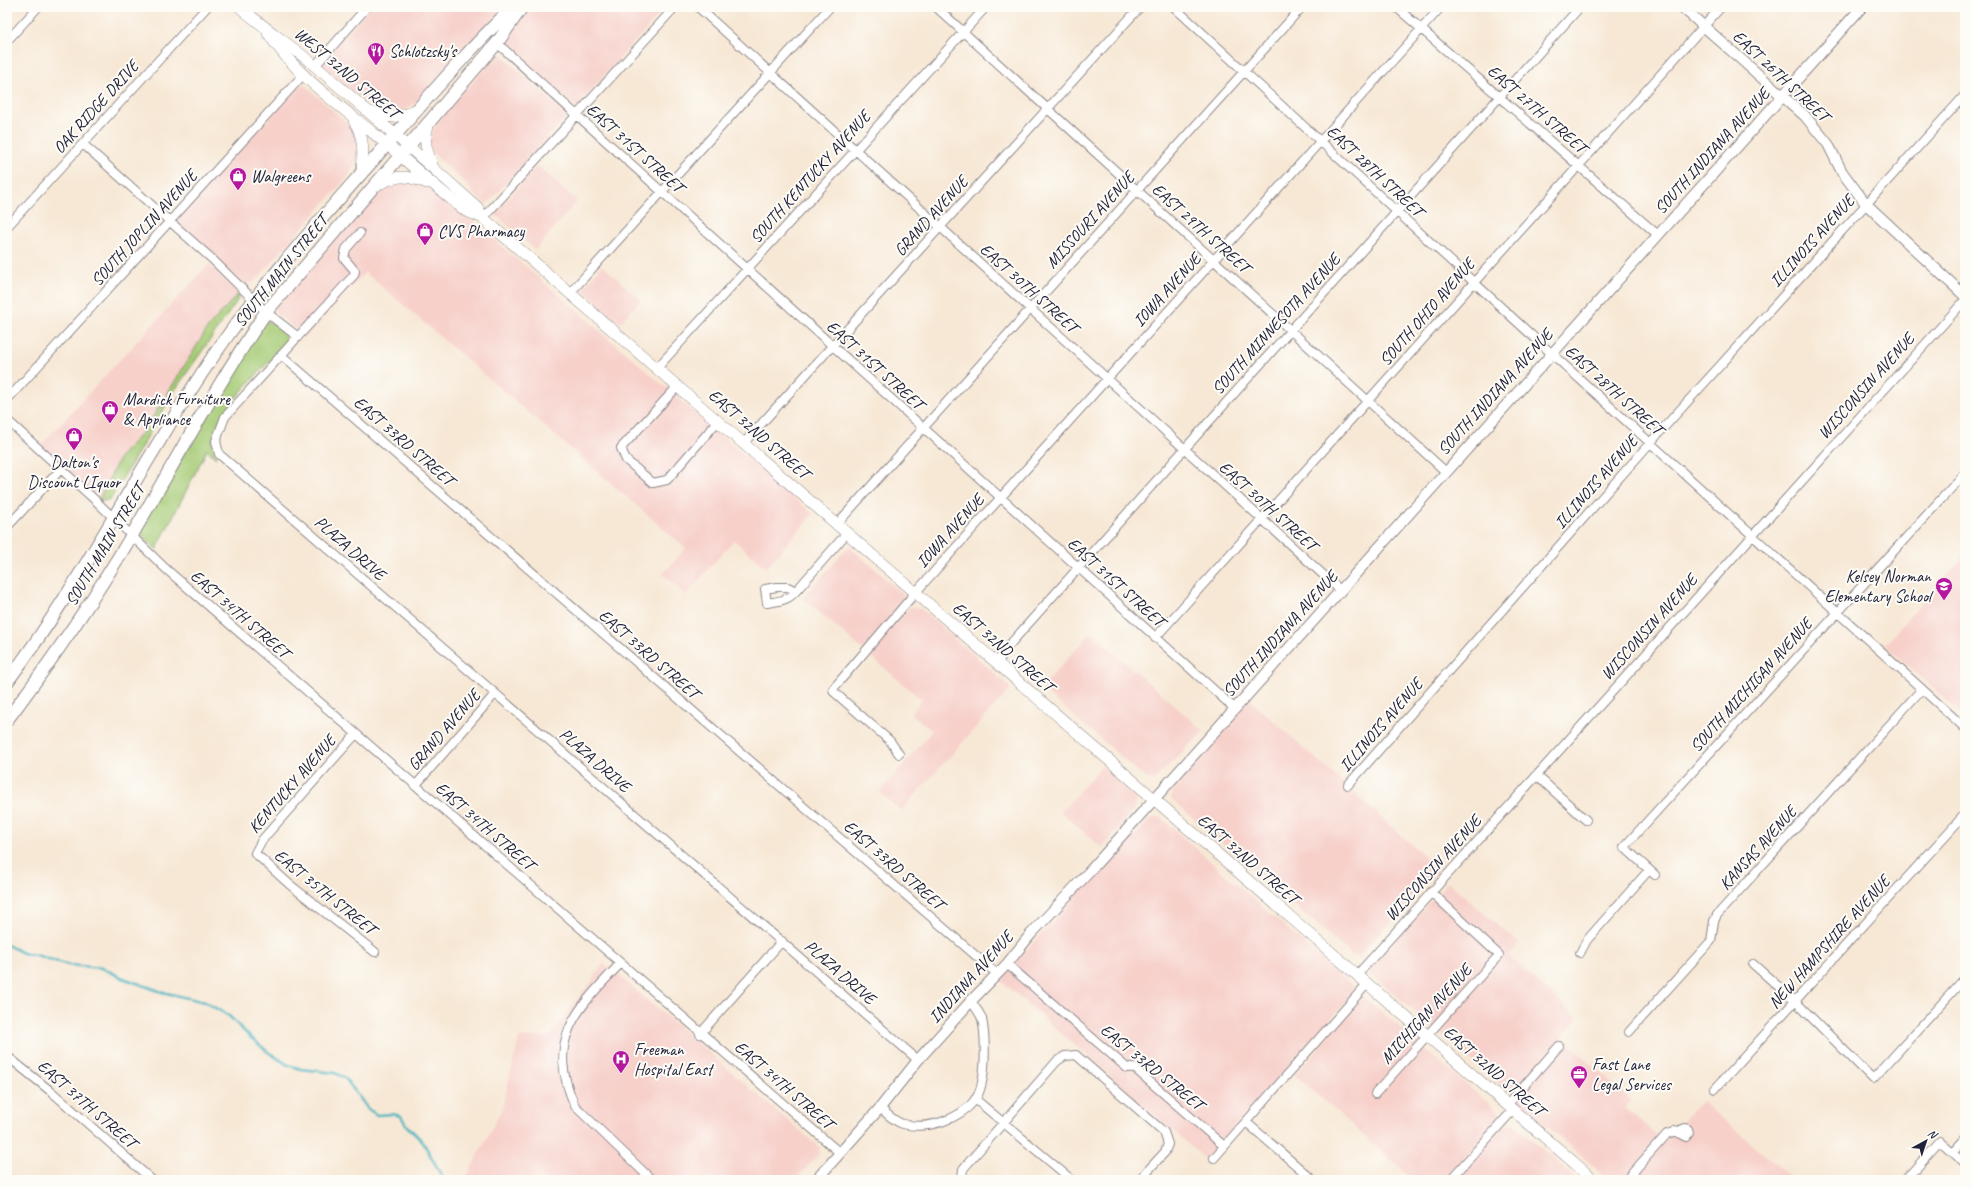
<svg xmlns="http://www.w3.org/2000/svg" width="1972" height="1187" font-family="Caveat,sans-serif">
  <rect width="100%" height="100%" fill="#fdfcf7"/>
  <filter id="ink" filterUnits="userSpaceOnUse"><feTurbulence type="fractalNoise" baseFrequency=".025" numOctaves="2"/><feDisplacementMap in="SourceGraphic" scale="8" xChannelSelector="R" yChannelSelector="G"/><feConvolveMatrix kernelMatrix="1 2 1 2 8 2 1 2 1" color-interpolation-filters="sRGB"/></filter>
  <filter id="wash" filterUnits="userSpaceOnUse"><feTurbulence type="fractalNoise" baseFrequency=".012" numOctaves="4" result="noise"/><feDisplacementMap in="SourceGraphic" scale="16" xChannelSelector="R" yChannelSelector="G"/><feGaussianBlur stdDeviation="0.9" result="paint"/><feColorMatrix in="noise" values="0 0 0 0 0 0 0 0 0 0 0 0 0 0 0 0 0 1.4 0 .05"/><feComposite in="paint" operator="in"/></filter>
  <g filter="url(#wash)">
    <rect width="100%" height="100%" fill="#f7e8d5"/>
    <path fill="#f7d0ca" d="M370,7H504L416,103L402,111L389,112L376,107L355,94L321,64Z
      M533,7H666L578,105L574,106L508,47L507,40L510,35Z
      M497,54H501L565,113L566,117L489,202L485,204L476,197L465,183L436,156L433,153L429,141L435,126L445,112Z
      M301,84L306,86L355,131L359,156L347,178L256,280L253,283L245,284L241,283L177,223V219Z
      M537,166L577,201L535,250L496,215L497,211Z
      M402,180L428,187L448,200L813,514L766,568L734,540L686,595L663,574L686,548L365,272L305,337L277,314L274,307L374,191Z
      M209,264L239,293L209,326L146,428L120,457L99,499L41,445Z
      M602,265L641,300L620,323L585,293L583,289Z
      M849,546L906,597L907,599L863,650L803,598Z
      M1965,555V717L1887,647H1882Z
      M910,607H915L921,609L1011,688L901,811L880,792L932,731L911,713L922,700L868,654Z
      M1091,633L1204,731L1154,780L1147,779L1041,688Z
      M1250,700L1439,869L1358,957L1353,956L1171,799V791L1174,786Z
      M1102,766L1127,789L1134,797L1136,804L1133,811L1102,848L1061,812Z
      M1157,817L1162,819L1355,988L1354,993L1205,1159L1000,980L1114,852L1134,836L1150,819Z
      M1448,882L1519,943L1508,956L1578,1018L1561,1037L1631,1100L1625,1108L1665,1142L1702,1101L1794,1180H1609L1371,974V966Z
      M604,963L820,1148L819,1154L795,1180H465L502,1109L519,1038L551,1036Z
      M1365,998L1500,1113L1499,1119L1445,1180H1414L1295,1075L1361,999Z
      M1509,1124H1513L1578,1180H1454L1505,1125Z"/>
    <path fill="#a5cb75" stroke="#647658" d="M239,293V298L177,387L110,500L104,501L99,499L120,457L146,428L209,326Z
      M264,322C275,320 291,334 285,345C266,367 218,409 213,437C211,444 214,451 216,458L207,450L156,550L141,535V526Z"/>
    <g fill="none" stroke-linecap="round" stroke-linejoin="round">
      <path stroke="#45b3c2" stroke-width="2.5" d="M7,945L23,953L36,955L68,965L102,968L123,978L162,992L205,1002L229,1016L249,1036L268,1052L288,1065L301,1069L335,1073L345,1078L368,1109L377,1115L392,1114L401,1116L406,1125L423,1142L444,1180"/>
    </g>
  </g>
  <g filter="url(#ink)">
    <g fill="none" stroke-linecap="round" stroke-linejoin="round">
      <defs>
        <path id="minor" d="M698,7L1340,590
          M936,7L1446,472
          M1174,7L1551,353L1965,728
          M1396,7L1658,235
          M7,41L38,7
          M497,43L1234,708
          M315,66L367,7
          M83,144L212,259L266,312L298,337
          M483,218L675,7
          M7,227L207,7
          M360,233L346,249L344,258L355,271L354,275L225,417L216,441L219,454L918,1060
          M570,293L830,7
          M281,355L997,974
          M657,368L986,7
          M678,386L621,448L626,460L653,483L667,480L718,421
          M7,400L303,75
          M7,420L95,500L166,569L840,1153
          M743,444L1140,7
          M837,524L1302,7
          M7,527L61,469
          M777,587H788L796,591C788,601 779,601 767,603L765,589Z
          M796,591L847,533
          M1155,638L1721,7
          M998,664L1003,652L1580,7
          M356,734L262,840L255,853L289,884L375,952
          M899,754L890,741L834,692L833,689L915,593L1441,7
          M1536,775L1586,820
          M1348,785L1650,443L1965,95
          M415,786L495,694
          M1655,875L1624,847L1965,473
          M1580,953L1587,940L1649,870
          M620,964C576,1010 545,1040 575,1106L652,1180
          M1007,964L1127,1068L1133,1067L1224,1146
          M1753,964L1796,1002L1873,1079L1965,978
          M1357,975L1965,300
          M1629,1032L1711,941L1714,921L1717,915L1922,689
          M700,1034L782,941
          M7,1056L53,1093L152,1180
          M1715,1089L1965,814
          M1375,1094L1499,955L1431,892
          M975,1099L1072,1180
          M1508,1104L1559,1046
          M880,1108C887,1114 895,1122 903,1124C927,1130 959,1120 975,1100C987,1084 986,1038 982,1019C980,1013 974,1006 971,1001
          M1246,1122L1313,1180
          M1953,1152L1965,1139
          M1214,1158L1367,984
          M965,1180L962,1177L963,1169L1057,1061L1065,1056L1076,1055L1164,1132L1168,1144L1165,1152L1139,1180
          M1450,1180L1514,1109
          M1626,1180L1667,1134C1673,1132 1679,1131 1685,1128L1688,1129L1689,1133L1686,1137L1674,1131
          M1905,1180L1940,1141L1965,1163"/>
        <path id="tertiary" d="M1682,7L1805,116L1828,144L1842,172L1866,204L1965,296
          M816,1180L880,1108L918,1060L971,1001L1007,964L1031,934L1089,872L1862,7"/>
        <path id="secondary" d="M240,7C264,28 290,45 314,65C369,112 423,159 477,207L483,218L1594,1180
          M268,33C295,74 335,102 372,132C404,158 434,186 466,211L483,218
          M371,112C390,119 400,118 417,109
          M354,121C365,136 363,155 362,173
          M429,123C422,143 427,149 433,168
          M376,186C396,174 406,175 428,183"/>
        <path id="primary" d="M7,682C80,585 135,475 202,373C252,296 314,227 375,158C420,107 464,54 513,7
          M7,720C52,660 94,599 132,535C176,460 217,384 266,312L497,43L522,7"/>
      </defs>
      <use href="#minor" stroke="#8c8588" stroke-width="10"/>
      <use href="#tertiary" stroke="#8c8588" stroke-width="12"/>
      <use href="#secondary" stroke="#8c8588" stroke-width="12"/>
      <use href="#primary" stroke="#8c8588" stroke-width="14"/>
      <use href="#minor" stroke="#fff" stroke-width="8"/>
      <use href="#tertiary" stroke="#fff" stroke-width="10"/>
      <use href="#secondary" stroke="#fff" stroke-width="11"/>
      <use href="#primary" stroke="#fff" stroke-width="12"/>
    </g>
  </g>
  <defs>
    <symbol id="restaurant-pin" viewBox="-11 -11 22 30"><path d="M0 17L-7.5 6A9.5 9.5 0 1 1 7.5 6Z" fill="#b5179e" stroke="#fdfcf7"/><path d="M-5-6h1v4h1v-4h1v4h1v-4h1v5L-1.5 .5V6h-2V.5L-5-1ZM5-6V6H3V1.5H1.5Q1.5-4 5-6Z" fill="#fff"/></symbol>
    <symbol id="shop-pin" viewBox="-11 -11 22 30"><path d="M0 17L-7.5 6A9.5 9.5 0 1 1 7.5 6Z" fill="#b5179e" stroke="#fdfcf7"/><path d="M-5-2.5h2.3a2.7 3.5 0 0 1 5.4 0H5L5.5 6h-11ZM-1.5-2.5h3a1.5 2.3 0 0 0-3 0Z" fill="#fff"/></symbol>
    <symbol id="school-pin" viewBox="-11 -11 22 30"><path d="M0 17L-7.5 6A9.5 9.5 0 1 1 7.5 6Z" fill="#b5179e" stroke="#fdfcf7"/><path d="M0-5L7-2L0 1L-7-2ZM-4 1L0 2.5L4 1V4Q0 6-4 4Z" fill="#fff"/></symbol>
    <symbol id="hospital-pin" viewBox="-11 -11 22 30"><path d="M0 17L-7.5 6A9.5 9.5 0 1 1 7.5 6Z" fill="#b5179e" stroke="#fdfcf7"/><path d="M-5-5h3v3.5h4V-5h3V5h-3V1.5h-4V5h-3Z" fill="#fff"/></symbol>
    <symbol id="office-pin" viewBox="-11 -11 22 30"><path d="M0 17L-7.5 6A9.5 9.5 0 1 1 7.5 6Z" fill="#b5179e" stroke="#fdfcf7"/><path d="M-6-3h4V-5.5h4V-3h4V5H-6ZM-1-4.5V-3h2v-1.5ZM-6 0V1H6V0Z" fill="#fff"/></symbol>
  </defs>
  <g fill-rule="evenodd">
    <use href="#restaurant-pin" x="366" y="41" width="20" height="27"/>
    <use href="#shop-pin" x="228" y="166" width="20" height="27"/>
    <use href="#shop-pin" x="415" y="221" width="20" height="27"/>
    <use href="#shop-pin" x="100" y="399" width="20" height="27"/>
    <use href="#shop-pin" x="64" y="426" width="20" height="27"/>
    <use href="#school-pin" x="1934" y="576" width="20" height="27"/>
    <use href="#hospital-pin" x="611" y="1049" width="20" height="27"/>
    <use href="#office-pin" x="1569" y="1064" width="20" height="27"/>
  </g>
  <g text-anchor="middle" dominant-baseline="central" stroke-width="4" stroke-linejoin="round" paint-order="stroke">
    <g font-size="17" fill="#22223b" stroke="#fdfcf7" text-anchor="start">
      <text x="389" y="51">Schlotzsky's</text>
      <text x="251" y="176">Walgreens</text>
      <text x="438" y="231">CVS Pharmacy</text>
      <text x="123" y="399">Mardick Furniture<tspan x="123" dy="20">&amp; Appliance</tspan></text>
      <text x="74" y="462" text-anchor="middle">Dalton's<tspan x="74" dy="20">Discount LIquor</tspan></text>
      <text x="1931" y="576" text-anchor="end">Kelsey Norman<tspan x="1931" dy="20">Elementary School</tspan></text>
      <text x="634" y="1049">Freeman<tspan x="634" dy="20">Hospital East</tspan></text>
      <text x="1592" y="1064">Fast Lane<tspan x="1592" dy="20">Legal Services</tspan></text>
    </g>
    <g font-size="17" fill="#22223b" stroke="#fdfcf7">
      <text transform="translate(347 73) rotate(40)">WEST 32ND STREET</text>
      <text transform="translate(1781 76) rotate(43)">EAST 26TH STREET</text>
      <text transform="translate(96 107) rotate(-48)">OAK RIDGE DRIVE</text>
      <text transform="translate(1537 109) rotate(41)">EAST 27TH STREET</text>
      <text transform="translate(635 148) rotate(42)">EAST 31ST STREET</text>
      <text transform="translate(1712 151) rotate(-48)">SOUTH INDIANA AVENUE</text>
      <text transform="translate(1375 171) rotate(43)">EAST 28TH STREET</text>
      <text transform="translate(810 177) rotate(-48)">SOUTH KENTUCKY AVENUE</text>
      <text transform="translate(931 216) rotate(-48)">GRAND AVENUE</text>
      <text transform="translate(1090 220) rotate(-48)">MISSOURI AVENUE</text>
      <text transform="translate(144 228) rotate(-48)">SOUTH JOPLIN AVENUE</text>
      <text transform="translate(1201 228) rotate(42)">EAST 29TH STREET</text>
      <text transform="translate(1812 241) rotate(-48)">ILLINOIS AVENUE</text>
      <text transform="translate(281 271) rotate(-51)">SOUTH MAIN STREET</text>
      <text transform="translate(1029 288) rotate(42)">EAST 30TH STREET</text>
      <text transform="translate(1167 290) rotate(-48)">IOWA AVENUE</text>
      <text transform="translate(1427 312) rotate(-49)">SOUTH OHIO AVENUE</text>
      <text transform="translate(1276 324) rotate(-48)">SOUTH MINNESOTA AVENUE</text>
      <text transform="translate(875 365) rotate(42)">EAST 31ST STREET</text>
      <text transform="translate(1866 386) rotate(-48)">WISCONSIN AVENUE</text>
      <text transform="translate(1614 390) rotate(42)">EAST 28TH STREET</text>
      <text transform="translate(1495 392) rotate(-48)">SOUTH INDIANA AVENUE</text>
      <text transform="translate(759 434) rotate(41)">EAST 32ND STREET</text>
      <text transform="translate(404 441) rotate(41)">EAST 33RD STREET</text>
      <text transform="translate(1596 482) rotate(-49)">ILLINOIS AVENUE</text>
      <text transform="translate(1268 506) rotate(42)">EAST 30TH STREET</text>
      <text transform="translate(950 531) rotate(-48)">IOWA AVENUE</text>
      <text transform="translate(105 545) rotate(-59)">SOUTH MAIN STREET</text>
      <text transform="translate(350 548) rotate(41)">PLAZA DRIVE</text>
      <text transform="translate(1116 582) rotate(42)">EAST 31ST STREET</text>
      <text transform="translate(240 614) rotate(41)">EAST 34TH STREET</text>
      <text transform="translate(1649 627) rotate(-48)">WISCONSIN AVENUE</text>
      <text transform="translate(1280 634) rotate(-48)">SOUTH INDIANA AVENUE</text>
      <text transform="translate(1003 647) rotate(41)">EAST 32ND STREET</text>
      <text transform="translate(649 654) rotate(41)">EAST 33RD STREET</text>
      <text transform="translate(1751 685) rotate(-48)">SOUTH MICHIGAN AVENUE</text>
      <text transform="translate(1381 725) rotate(-49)">ILLINOIS AVENUE</text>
      <text transform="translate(444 730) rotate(-49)">GRAND AVENUE</text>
      <text transform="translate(595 760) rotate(41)">PLAZA DRIVE</text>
      <text transform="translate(292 784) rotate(-49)">KENTUCKY AVENUE</text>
      <text transform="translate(485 826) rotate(41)">EAST 34TH STREET</text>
      <text transform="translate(1758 848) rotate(-48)">KANSAS AVENUE</text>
      <text transform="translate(1248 859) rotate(41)">EAST 32ND STREET</text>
      <text transform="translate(894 865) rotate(41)">EAST 33RD STREET</text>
      <text transform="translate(1433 868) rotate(-48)">WISCONSIN AVENUE</text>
      <text transform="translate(325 892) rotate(39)">EAST 35TH STREET</text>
      <text transform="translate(1829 942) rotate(-48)">NEW HAMPSHIRE AVENUE</text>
      <text transform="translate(840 972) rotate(41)">PLAZA DRIVE</text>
      <text transform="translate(971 977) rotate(-48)">INDIANA AVENUE</text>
      <text transform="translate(1426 1014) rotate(-48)">MICHIGAN AVENUE</text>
      <text transform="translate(1152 1067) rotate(39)">EAST 33RD STREET</text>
      <text transform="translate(1494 1071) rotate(41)">EAST 32ND STREET</text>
      <text transform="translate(784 1085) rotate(41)">EAST 34TH STREET</text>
      <text transform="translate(87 1104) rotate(41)">EAST 37TH STREET</text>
    </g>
  </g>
  <rect width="1972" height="1187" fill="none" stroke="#fdfcf7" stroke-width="24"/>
  <g transform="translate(1926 1141) rotate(40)" stroke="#fdfcf7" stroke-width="3" paint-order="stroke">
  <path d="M0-3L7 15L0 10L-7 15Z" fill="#22223b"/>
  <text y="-6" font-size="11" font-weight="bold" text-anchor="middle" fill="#22223b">N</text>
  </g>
</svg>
